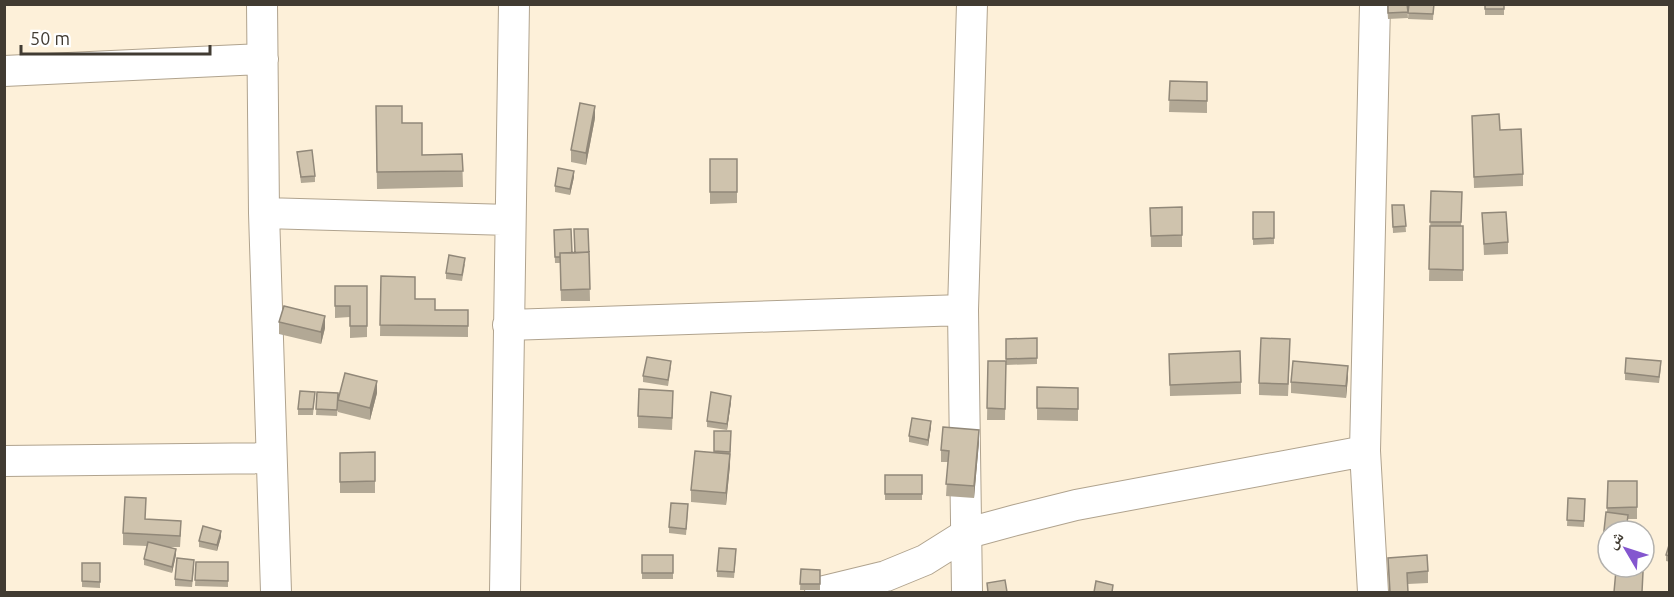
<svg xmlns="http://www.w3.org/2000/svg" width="1674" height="597" font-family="Ubuntu,'Noto Naskh Arabic',sans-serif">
  <rect width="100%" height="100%" fill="#fdf0d9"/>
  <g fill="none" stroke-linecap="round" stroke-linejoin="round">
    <defs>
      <path id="street" d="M262,4L264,213L276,592
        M4,71L263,59
        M264,213L510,220
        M508,325L963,310
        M4,461L270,458
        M505,592L514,4
        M820,592L886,576L925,560L968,533L1016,520L1076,505L1365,451
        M967,592L963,310L972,4
        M1373,592L1365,451L1375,4"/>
    </defs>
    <use href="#street" stroke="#b0a38e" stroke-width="32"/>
    <use href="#street" stroke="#fff" stroke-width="30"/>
  </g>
  <path fill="#b2a895" d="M1387,4H1407L1408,18L1388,19Z
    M1409,4H1434L1433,20L1408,19Z
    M1485,4H1504V15H1485Z
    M1170,81L1207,82V113L1169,112Z
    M376,106L402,123L422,155L462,154L463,187L377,189Z
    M1472,116L1500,130L1523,174V186L1474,188Z
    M595,118L586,165L571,162V150Z
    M297,152L315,176V182L301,183Z
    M710,159H737V203L710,204Z
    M574,177L570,195L555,192V186Z
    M1431,191L1462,192L1461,226H1463V281H1429Z
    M1392,205H1404L1406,232L1393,233Z
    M1182,207V247H1151L1150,208Z
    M1253,212H1274V244L1253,245Z
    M1482,213L1508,242V254L1484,255Z
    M554,230L572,253L589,255L590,301H561L560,263H555Z
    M465,264L462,281L446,279V273Z
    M381,276L415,299L435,310H468V337L380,336Z
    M335,286H367V337L350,338V317L335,318Z
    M279,322L325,328L321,344L279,334Z
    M1037,338V364L1006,365V339Z
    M1290,351L1288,396L1259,395V383Z
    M1169,354L1241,382V394L1170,396Z
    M988,361H1006L1005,420H987Z
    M671,367L668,386L643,382V376Z
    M1661,367L1659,383L1625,380V373Z
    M1348,377L1346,398L1291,393V382Z
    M1037,387L1078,388V421L1037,420Z
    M315,392L313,415H298V409Z
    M317,392L338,399L377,393L370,420L338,412V404L337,416L316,415Z
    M673,402L672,430L638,428V416Z
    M731,402L727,430L707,427V421Z
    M931,427L928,446L909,442V436Z
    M731,431L730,465L726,505L691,502V490L714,452Z
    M979,442L974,498L946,496L948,462H941V450Z
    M375,452V493H340V453Z
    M885,475H922V500H885Z
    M1608,481H1637V519H1628V526L1608,531V562L1602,561V549L1607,512Z
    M1568,498L1585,499L1584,527L1567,526Z
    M688,510L686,535L669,533V527Z
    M145,519L181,532L180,547H168L176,555L172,573L144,565V559L147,546L123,545V533Z
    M1644,534L1647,546L1645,566H1644Z
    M221,537L217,551L199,547V541Z
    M1670,542V562L1666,561V555Z
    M642,555H673V579H642Z
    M736,555L734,578L717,577V571Z
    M1388,558L1428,571V583L1408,584V592H1389Z
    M196,562H228V587L195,586Z
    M82,563H100V588L82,587Z
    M194,566L192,587L175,586V579Z
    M801,569L820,570V590H800Z"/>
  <path fill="#918879" d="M595,106V118L586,165V153Z
    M574,171V177L570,195V189Z
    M325,316V328L321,344V332Z
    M1348,366V377L1346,398V386Z
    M377,381V393L370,420V408Z
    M731,396V402L727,430V424Z
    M931,421V427L928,446V440Z
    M979,430V442L974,498V486Z
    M730,454V465L726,505V493Z
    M221,531V537L217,551V545Z
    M1647,535V546L1645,566V554Z
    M176,549V555L172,573V567Z"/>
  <path fill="#cfc3ad" stroke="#918879" stroke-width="1.5" d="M1388,4H1407L1408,12L1388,13Z
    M1409,4H1434L1433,14L1408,13Z
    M1485,4H1504V9H1485Z
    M1170,81L1207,82V101L1169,100Z
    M580,103L595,106L586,153L571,150Z
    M376,106H402V123H422V155L462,154L463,171L377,172Z
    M1499,114L1500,130L1521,129L1523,174L1474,177L1472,116Z
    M312,150L315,176L301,177L297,152Z
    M710,159H737V192H710Z
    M558,168L574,171L570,189L555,186Z
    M1431,191L1462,192L1461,222H1430Z
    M1392,205H1404L1406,226L1393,227Z
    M1182,207V235L1151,236L1150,208Z
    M1253,212H1274V238L1253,239Z
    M1506,212L1508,242L1484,244L1482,213Z
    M1430,226H1463V270L1429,269Z
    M571,229L572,253H560V257H555L554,230Z
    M574,229H588L589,255V252L575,253Z
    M589,252L590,289L561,290L560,253Z
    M449,255L465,258L462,275L446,273Z
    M381,276L415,277V299H435V310H468V326L380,325Z
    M335,286H367V326H350V306H335Z
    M284,306L325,316L321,332L279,322Z
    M1037,338V358L1006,359V339Z
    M1261,338L1290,339L1288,384L1259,383Z
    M1240,351L1241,382L1170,385L1169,354Z
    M647,357L671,361L668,380L643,376Z
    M1626,358L1661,361L1659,377L1625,373Z
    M988,361H1006L1005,409L987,408Z
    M1293,361L1348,366L1346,386L1291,382Z
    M345,373L377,381L370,408L338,400Z
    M1037,387L1078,388V409L1037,408Z
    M639,389L673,391L672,418L638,416Z
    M300,391L315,392L313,409H298Z
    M317,392L338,393L337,410L316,409Z
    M711,392L731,396L727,424L707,421Z
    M912,418L931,421L928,440L909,436Z
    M943,427L979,430L974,486L946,484L949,451L941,450Z
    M714,431H731L730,452L714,451Z
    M695,451L730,454L726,493L691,490Z
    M375,452V481L340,482V453Z
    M885,475H922V494H885Z
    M1608,481H1637V507L1607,508Z
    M125,497L146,498L145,519L181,521L180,536L123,533Z
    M1568,498L1585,499L1584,521L1567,520Z
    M671,503L688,504L686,529L669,527Z
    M1606,512L1628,515L1626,531H1608V550L1602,549Z
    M203,526L221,531L217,545L199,541Z
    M1644,534L1647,535L1645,554H1644Z
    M148,542L176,549L172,567L144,559Z
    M1670,542V556L1666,555Z
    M719,548L736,549L734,572L717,571Z
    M642,555H673V573H642Z
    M1427,555L1428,571L1407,573L1408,592H1390L1388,558Z
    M177,558L194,560L192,581L175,579Z
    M196,562H228V581L195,580Z
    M82,563H100V582L82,581Z
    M801,569L820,570V584H800Z
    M1616,570L1643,572L1642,592H1614Z
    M1005,580L1007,592H988L987,583Z
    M1096,581L1113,585L1112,592H1094Z"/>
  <rect width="1674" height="597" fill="none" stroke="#413b32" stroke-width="12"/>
  <g transform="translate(1626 549) rotate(309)"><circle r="28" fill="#ffffff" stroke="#b3b1ad" stroke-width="1.5"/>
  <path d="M0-4.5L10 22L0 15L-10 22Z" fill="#8456cf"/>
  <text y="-9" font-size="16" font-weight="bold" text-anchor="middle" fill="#413b32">ش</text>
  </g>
  <path d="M21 45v9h189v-9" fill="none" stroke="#413b32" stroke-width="3"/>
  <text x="30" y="45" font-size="18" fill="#413b32" stroke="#ffffff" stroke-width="4.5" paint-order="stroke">50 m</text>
</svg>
